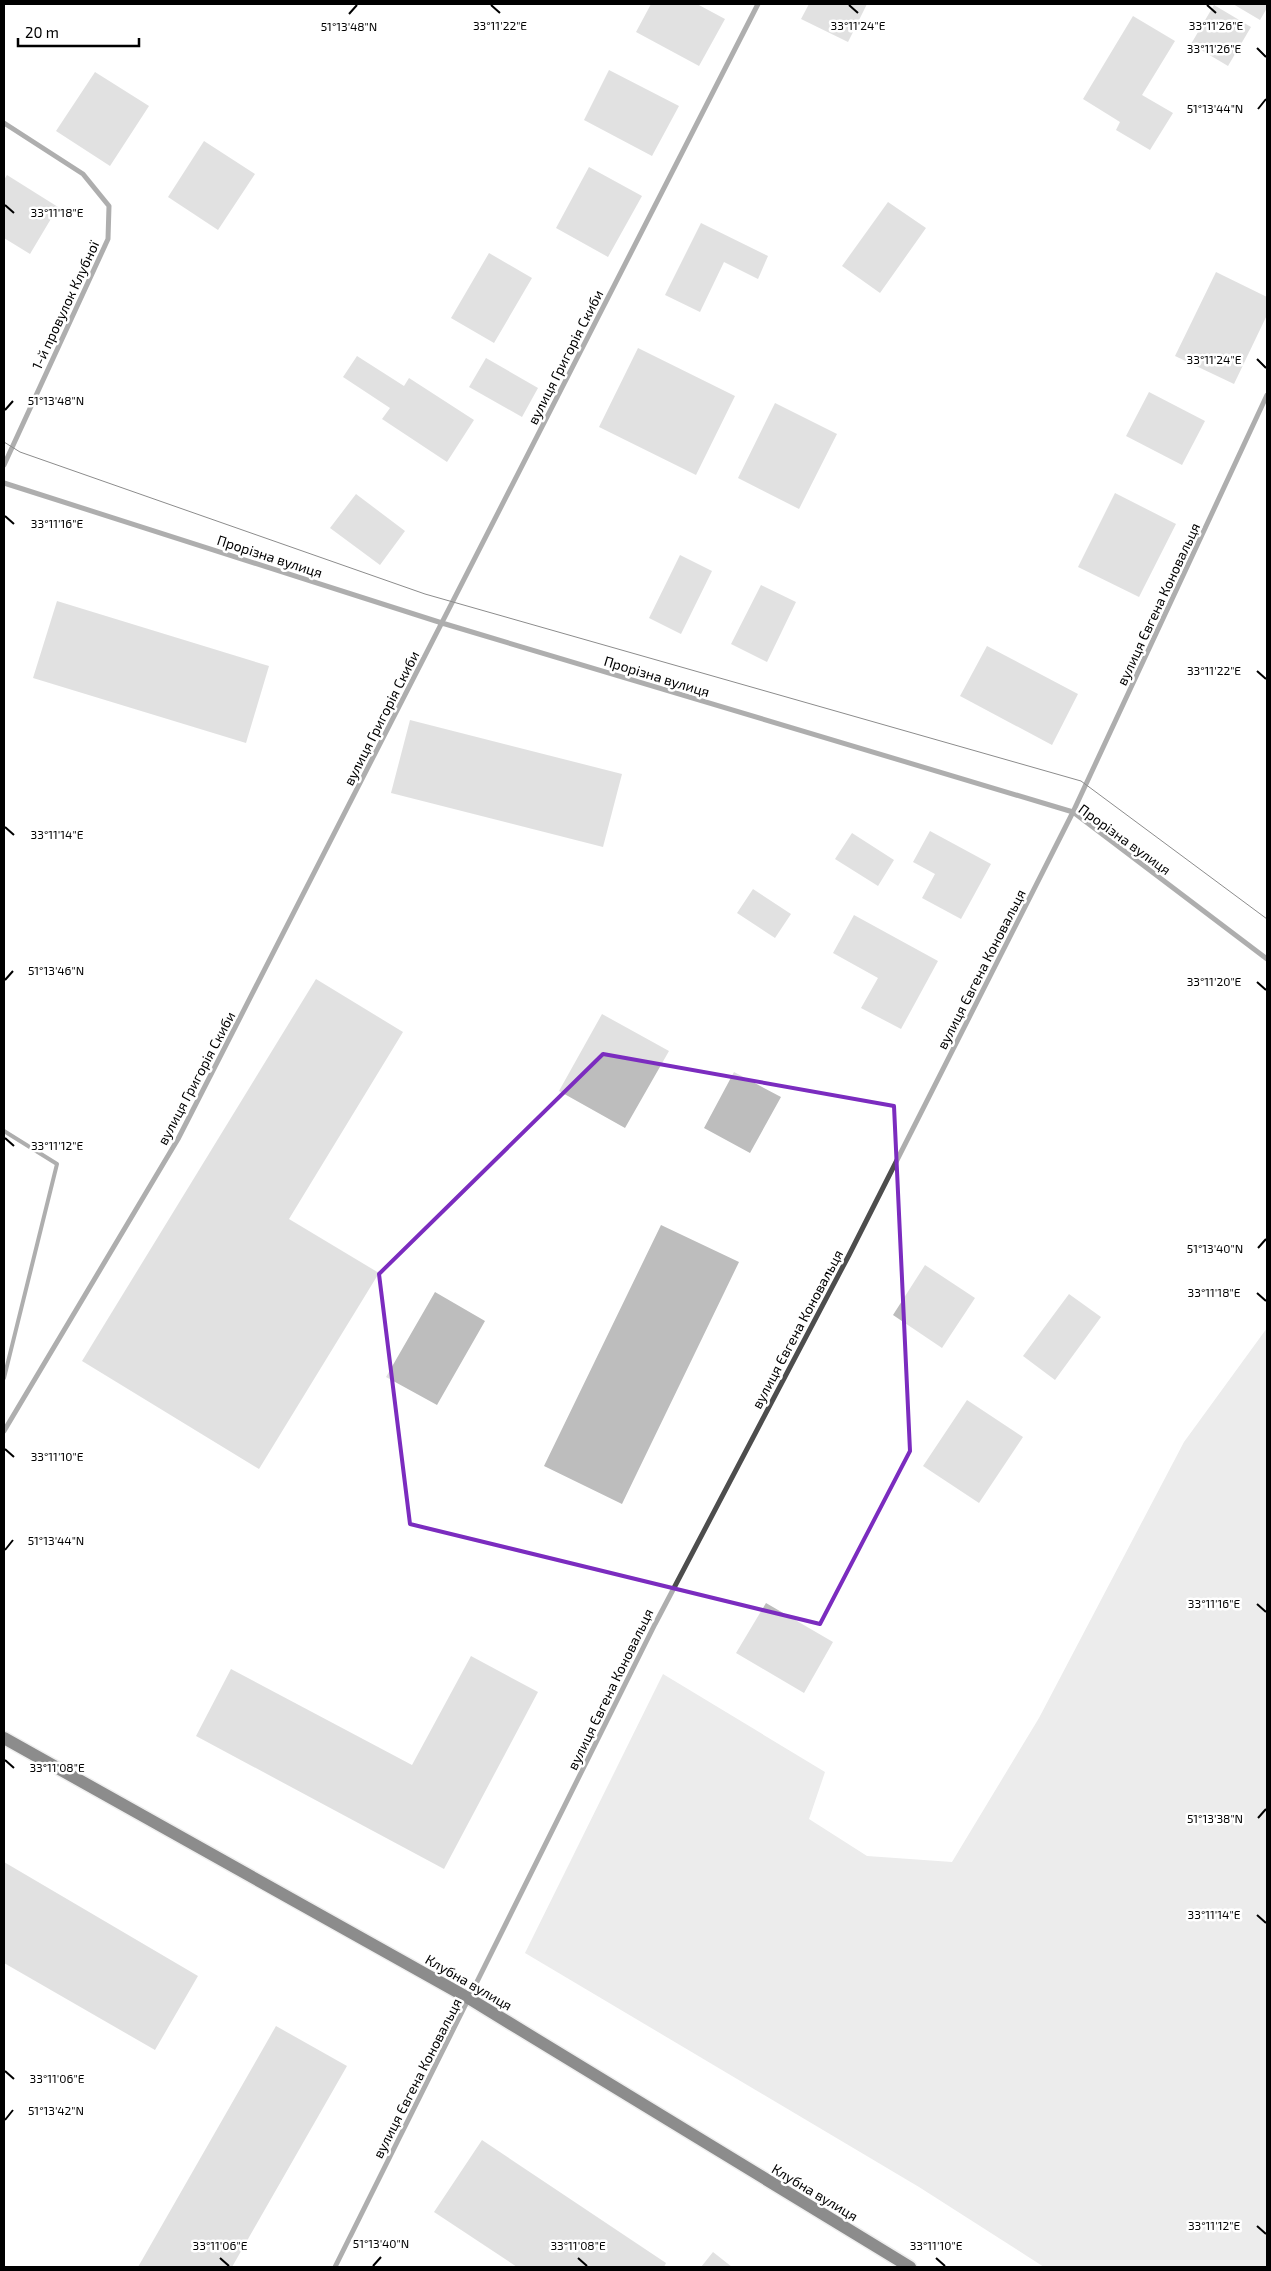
<svg xmlns="http://www.w3.org/2000/svg" width="1271" height="2271" font-family="'Exo 2',sans-serif">
  <rect width="100%" height="100%" fill="#fff"/>
  <path fill="#d4d4d4" d="M1267,1328V2267H1044L919,2187L525,1953L663,1674L825,1772L809,1819L867,1856L952,1862L1039,1718L1184,1442Z"/>
  <path fill="#bdbdbd" d="M651,4H697L725,19L699,66L636,32Z
    M809,4H867L848,42L801,19Z
    M1233,4H1267V8L1260,20Z
    M1214,5L1251,27L1228,66L1191,44Z
    M1133,16L1175,41L1142,95L1173,113L1150,150L1116,130L1120,122L1083,99Z
    M609,70L679,106L652,156L584,120Z
    M95,72L149,106L110,166L56,131Z
    M204,141L255,174L218,230L168,197Z
    M589,167L642,196L608,257L556,228Z
    M7,175L58,207L30,254L4,238V180Z
    M888,202L926,228L880,293L842,266Z
    M701,223L768,256L758,279L724,262L700,312L665,295Z
    M489,253L532,278L494,343L451,318Z
    M1216,272L1267,297V315L1234,384L1175,356Z
    M638,348L735,396L696,475L599,427Z
    M357,356L404,386L409,378L474,420L447,462L382,419L390,408L343,377Z
    M486,358L538,388L522,417L469,387Z
    M1149,392L1205,421L1182,465L1126,436Z
    M775,403L837,434L799,509L738,478Z
    M1115,493L1176,524L1139,597L1078,567Z
    M356,494L405,531L380,565L330,528Z
    M680,555L712,571L681,634L649,618Z
    M761,585L796,602L767,662L731,644Z
    M57,601L269,666L246,743L33,678Z
    M987,646L1078,694L1052,745L960,696Z
    M410,720L622,774L603,847L391,793Z
    M930,831L991,864L961,919L922,898L935,874L913,862Z
    M852,833L894,860L878,886L835,859Z
    M753,889L791,914L775,938L737,913Z
    M854,915L938,961L901,1029L861,1008L878,978L833,953Z
    M316,979L403,1032L289,1219L379,1273L259,1469L82,1361Z
    M602,1014L669,1051L625,1128L559,1091Z
    M734,1072L781,1097L750,1153L704,1128Z
    M661,1225L739,1262L622,1504L544,1466Z
    M925,1265L975,1298L942,1348L893,1315Z
    M435,1292L485,1321L437,1405L386,1377Z
    M1069,1294L1101,1317L1055,1380L1023,1356Z
    M967,1400L1023,1437L979,1503L923,1466Z
    M766,1603L833,1642L804,1693L736,1653Z
    M471,1656L538,1692L444,1869L196,1736L231,1669L412,1765Z
    M4,1862L198,1976L155,2050L4,1963Z
    M276,2026L347,2066L232,2267H138Z
    M482,2140L666,2263L664,2267H517L434,2212Z
    M713,2252L732,2267H701Z"/>
  <g fill="none" stroke-linecap="round" stroke-linejoin="round">
    <defs>
      <path id="primary" d="M4,1738L470,1999L910,2267"/>
    </defs>
    <use href="#primary" stroke="#dbdbdb" stroke-width="15"/>
    <path stroke="#4d4d4d" stroke-width="4" d="M4,1131L57,1164L4,1378"/>
    <path stroke="#4d4d4d" stroke-width="5" d="M4,123L83,174L109,206L108,239L4,465
      M4,483L442,623L1073,812L1267,959
      M4,1431L178,1139L758,4
      M335,2267L655,1624L849,1255L1073,812L1267,395"/>
    <use href="#primary" stroke="#000" stroke-width="12"/>
    <path stroke="#000" stroke-width="1" d="M4,442L20,452L425,594L1081,781L1267,919"/>
  </g>
  <path d="M0 0H1271V2271H0ZM603,1054L894,1106L910,1451L820,1624L410,1524L379,1274Z" fill="#fff" fill-opacity=".55" fill-rule="evenodd"/>
  <path fill="none" stroke="#7b2cbf" stroke-width="4" stroke-linejoin="round" d="M603,1054L894,1106L910,1451L820,1624L410,1524L379,1274Z"/>
  <path fill="none" stroke="#000" stroke-width="2" d="M491,5L500,13M849,5L858,13M1207,5L1216,13M349,14L357,5M1257,48L1266,57M1258,109L1266,99M5,205L14,213M1257,359L1266,368M5,410L13,401M5,516L14,524M1257,671L1266,679M5,827L14,835M5,980L13,971M1257,982L1266,990M5,1138L14,1146M1258,1248L1266,1239M1257,1293L1266,1301M5,1449L14,1457M5,1550L13,1540M1257,1604L1266,1612M5,1760L14,1768M1258,1818L1266,1809M1257,1915L1266,1923M5,2071L14,2079M5,2120L13,2110M1257,2226L1266,2234M220,2258L229,2266M578,2258L587,2266M936,2258L945,2266M373,2266L381,2257"/>
  <g text-anchor="middle" dominant-baseline="central" stroke-width="5" stroke-linejoin="round" paint-order="stroke">
    <g font-size="14" fill="#000" stroke="#fff">
      <text transform="translate(65 305) rotate(-65)">1-й провулок Клубної</text>
      <text transform="translate(565 357) rotate(-63)">вулиця Григорія Скиби</text>
      <text transform="translate(270 556) rotate(18)">Прорізна вулиця</text>
      <text transform="translate(1158 604) rotate(-65)">вулиця Євгена Коновальця</text>
      <text transform="translate(657 676) rotate(17)">Прорізна вулиця</text>
      <text transform="translate(381 718) rotate(-63)">вулиця Григорія Скиби</text>
      <text transform="translate(1125 839) rotate(36)">Прорізна вулиця</text>
      <text transform="translate(981 969) rotate(-63)">вулиця Євгена Коновальця</text>
      <text transform="translate(196 1078) rotate(-62)">вулиця Григорія Скиби</text>
      <text transform="translate(797 1329) rotate(-62)">вулиця Євгена Коновальця</text>
      <text transform="translate(610 1689) rotate(-64)">вулиця Євгена Коновальця</text>
      <text transform="translate(469 1982) rotate(30)">Клубна вулиця</text>
      <text transform="translate(417 2078) rotate(-63)">вулиця Євгена Коновальця</text>
      <text transform="translate(815 2192) rotate(31)">Клубна вулиця</text>
    </g>
  </g>
  <g font-size="12" text-anchor="middle" fill="#000" stroke="#fff" stroke-width="5" stroke-linejoin="round" paint-order="stroke">
    <text x="500" y="30">33°11'22"E</text>
    <text x="1216" y="30">33°11'26"E</text>
    <text x="858" y="30">33°11'24"E</text>
    <text x="349" y="31">51°13'48"N</text>
    <text x="1214" y="53">33°11'26"E</text>
    <text x="1215" y="113">51°13'44"N</text>
    <text x="57" y="217">33°11'18"E</text>
    <text x="1214" y="364">33°11'24"E</text>
    <text x="56" y="405">51°13'48"N</text>
    <text x="57" y="528">33°11'16"E</text>
    <text x="1214" y="675">33°11'22"E</text>
    <text x="57" y="839">33°11'14"E</text>
    <text x="56" y="975">51°13'46"N</text>
    <text x="1214" y="986">33°11'20"E</text>
    <text x="57" y="1150">33°11'12"E</text>
    <text x="1215" y="1253">51°13'40"N</text>
    <text x="1214" y="1297">33°11'18"E</text>
    <text x="57" y="1461">33°11'10"E</text>
    <text x="56" y="1545">51°13'44"N</text>
    <text x="1214" y="1608">33°11'16"E</text>
    <text x="57" y="1772">33°11'08"E</text>
    <text x="1215" y="1823">51°13'38"N</text>
    <text x="1214" y="1919">33°11'14"E</text>
    <text x="57" y="2083">33°11'06"E</text>
    <text x="56" y="2115">51°13'42"N</text>
    <text x="1214" y="2230">33°11'12"E</text>
    <text x="381" y="2248">51°13'40"N</text>
    <text x="220" y="2250">33°11'06"E</text>
    <text x="578" y="2250">33°11'08"E</text>
    <text x="936" y="2250">33°11'10"E</text>
  </g>
  <rect width="1271" height="2271" fill="none" stroke="#000000" stroke-width="10"/>
  <path d="M18 38v8h121v-8" fill="none" stroke="#000000" stroke-width="2.5"/>
  <text x="25" y="38" font-size="15" fill="#000000" stroke="#ffffff" stroke-width="4" paint-order="stroke">20 m</text>
</svg>
